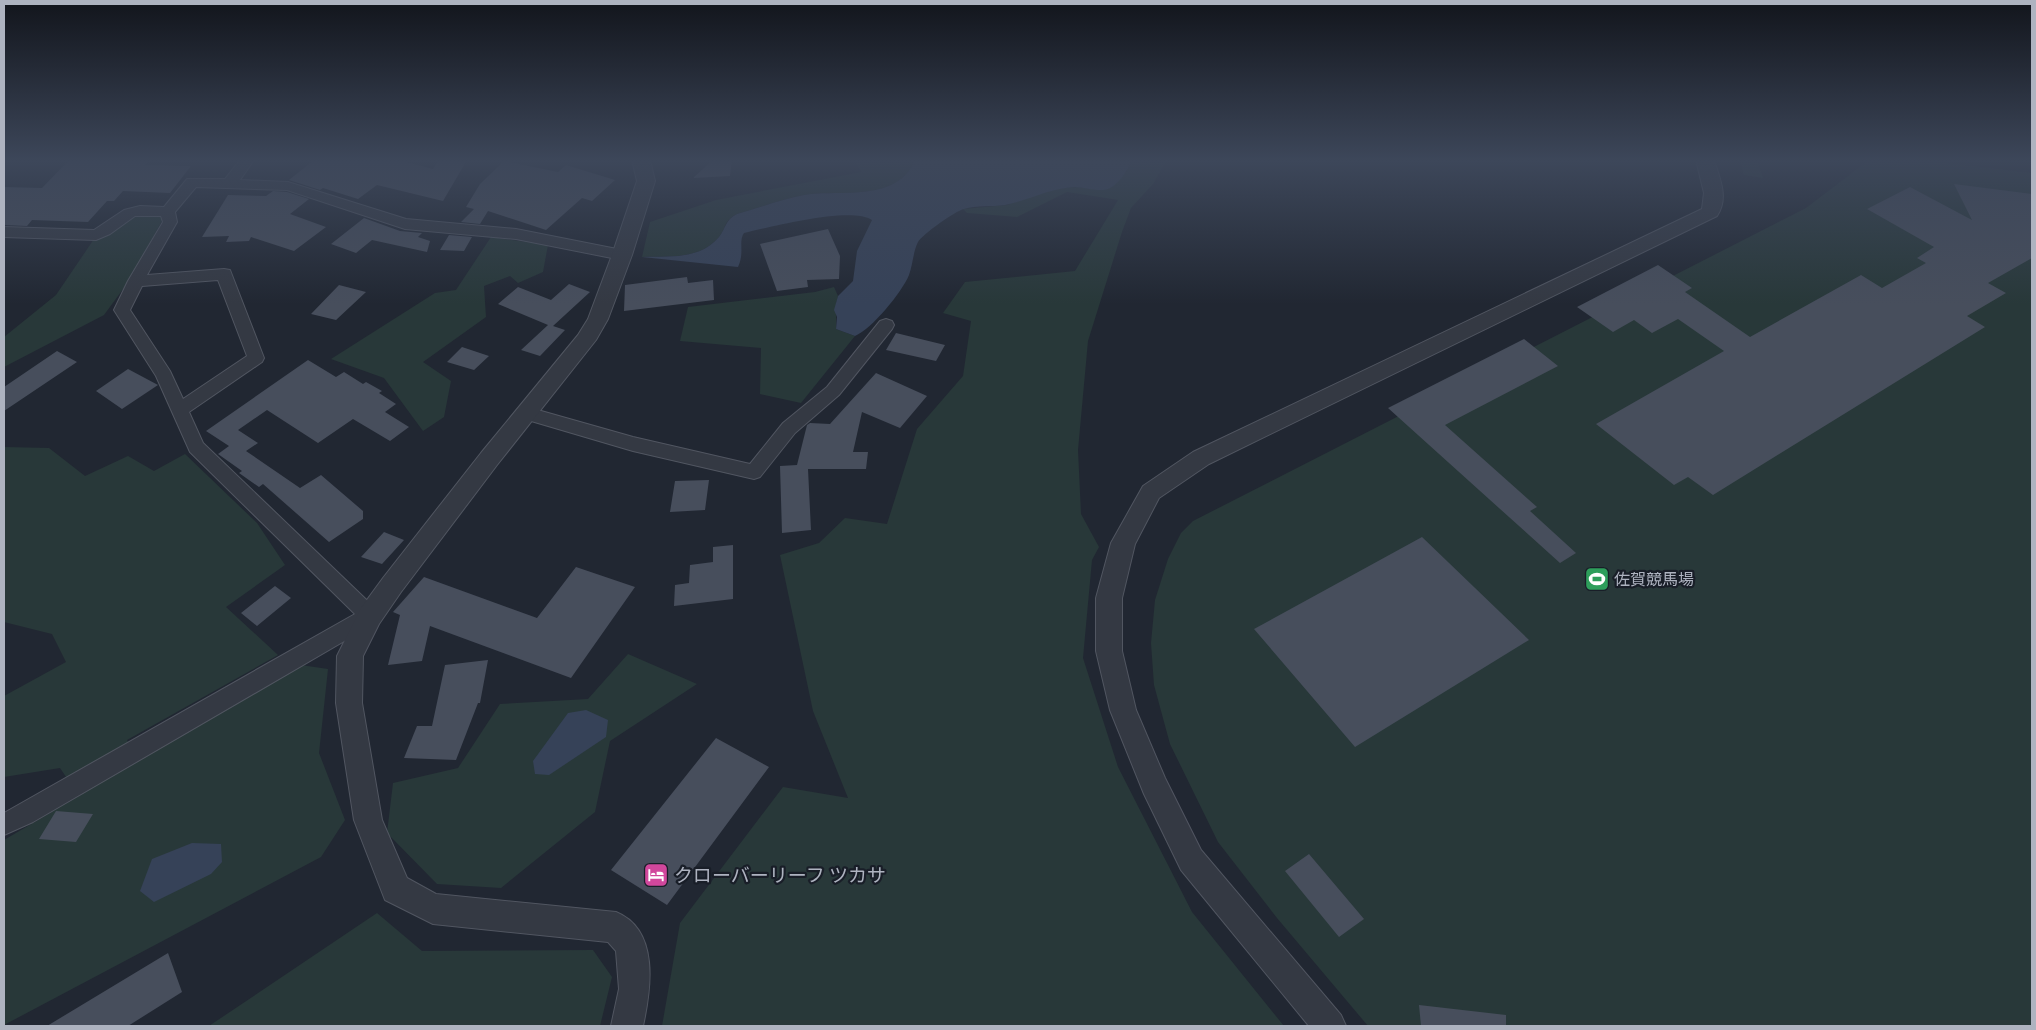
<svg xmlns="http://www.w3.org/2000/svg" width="2036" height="1030" font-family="'Roboto Condensed','Noto Sans JP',sans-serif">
  <rect width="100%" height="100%" fill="#212732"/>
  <path fill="#283839" d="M854,160H915C897,203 841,189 804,195C782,199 759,208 737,214C723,221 727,227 719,237C700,260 669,256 642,257L650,222L716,200L861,172Z
    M1132,160H1167L1153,184L1131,208L1122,232L1088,341L1078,450L1081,514L1099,547L1092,560L1083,658L1118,767L1192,912L1284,1026H662L680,923L783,787L848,798L813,711L780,555L819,543L845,518L887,524L917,429L963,376L971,321L943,313L965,282L1075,271L1118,200L1067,192L1017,217L967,213L963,209L1007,205L1052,189L1077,187L1102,190L1112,187L1127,171Z
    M1740,160H1757L1763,178L1744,175Z
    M1869,160H1921L2032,173V1026H1368L1277,918L1218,842L1170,744L1154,685L1151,643L1155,600L1168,559L1181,533L1193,521L1806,208Z
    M134,217H164L129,281L104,315L4,367V337L56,295L94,239Z
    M491,237L548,245L543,272L518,283L510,276L484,286L486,317L423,362L451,381L444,417L423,431L384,378L331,359L435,293L456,290Z
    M834,287L838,296C834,311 837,314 836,329L855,336L801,403L760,394L761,348L680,341L688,307L815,292Z
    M4,447L49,448L85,476L128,456L154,471L185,454L257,523L285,565L226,607L278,655L127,740L136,757L301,665L328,669L319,753L345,820L321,857L4,1025V840L79,796L60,768L4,777V696L66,662L52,634L4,622Z
    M628,654L697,684L610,741L595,812L501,888L437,884L387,833L393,783L458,768L500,704L588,699Z
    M377,913L422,951L593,950L612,977L600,1026H209Z"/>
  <path fill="#364258" d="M915,160H1132C1128,169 1121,181 1112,187C1101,194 1086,187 1075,187C1050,188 1030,200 1005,205C992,207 977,205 964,209C955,211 923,234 918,242C913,252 913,264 909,275C902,292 872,329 855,336L836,329L837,317L834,310L838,296L853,281L857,251L872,220C850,206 771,227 744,233C738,242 745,252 738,267L642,257C669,256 700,260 719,237C726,228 725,220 737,214C759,208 782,199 804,195C841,189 897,203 915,160Z
    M586,710L608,720L606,737L549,775L535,774L533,761L568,713Z
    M192,843L221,844L222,862L211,874L154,902L140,891L152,859Z"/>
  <path fill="#474e5c" d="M69,160H149L145,165L191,166L170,193L123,191L114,201H107L88,222L32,220L27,226L4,225V187L42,188Z
    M314,160H399L433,169L438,160H467L443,201L377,185L358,199L323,188L320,190L289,180Z
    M713,160H732L730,176L693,178Z
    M504,161L558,172L566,165L615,180L592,201L582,198L546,230L488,211L480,224L461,222L474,209L466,207L480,184Z
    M1954,184L2032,194V258L1988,283L2006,293L1967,316L1985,327L1713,495L1688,477L1674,485L1596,424L1724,351L1678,319L1652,333L1634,320L1613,332L1577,307L1658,265L1692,288L1685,292L1750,337L1861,275L1882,288L1926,263L1917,258L1934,247L1867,209L1910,187L1972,220Z
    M273,191L287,192L309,199L290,214L326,227L294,251L251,237L249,241L226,242L229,236L202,237L228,195L266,196Z
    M364,218L400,231L422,233L418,237L430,241L427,252L372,240L356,253L331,244Z
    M828,229L840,256L839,279L807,280L808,287L777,291L760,244Z
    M449,235L472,237L464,251L440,250Z
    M687,277L688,283L713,280L714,300L624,311L625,285Z
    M569,284L590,292L553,326L565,330L540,356L521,350L548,325L498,304L518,287L551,300Z
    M339,285L366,292L336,320L311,314Z
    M896,333L945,345L936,361L886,350Z
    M1524,339L1558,366L1445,425L1537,507L1530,511L1576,553L1560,563L1388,408Z
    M462,347L489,356L474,370L447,362Z
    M57,351L77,362L4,411V387Z
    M308,360L336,377L344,372L363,384L366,382L382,391L379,393L396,404L385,412L409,427L390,441L353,419L318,443L267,410L238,430L258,443L246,451L300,488L321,475L363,511V519L329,542L263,484L259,487L239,473L242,471L218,454L229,446L206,431Z
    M128,369L158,385L122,409L96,391Z
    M876,373L927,396L900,428L862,412L853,452H868L866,469H808L811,530L782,533L780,466L797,465L807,425L810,423L830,424Z
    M709,480L705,510L670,512L675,481Z
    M384,532L404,540L382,564L361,557Z
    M1422,537L1529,640L1355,747L1254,629Z
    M733,545V599L674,606L675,585L689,583L690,565L713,562V547Z
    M576,567L635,587L571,678L430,626L422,661L388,665L400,615L393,612L424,577L537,618Z
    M275,586L291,598L257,626L241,613Z
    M488,660L480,703H478L456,760L404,758L417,726H432L445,665Z
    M716,738L769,767L667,905L611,870Z
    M56,811L93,814L76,842L39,839Z
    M1309,854L1364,919L1339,937L1285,871Z
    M168,953L182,992L128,1026H47Z
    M1419,1005L1506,1015V1026H1421Z"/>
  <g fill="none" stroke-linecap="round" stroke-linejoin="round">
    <defs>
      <path id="minor" d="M240,160H254L240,180L288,182L406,219L516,229L622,250L627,252L630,255L627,258L622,260L516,239L405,229L287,190L196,187L175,212L177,222L147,275L224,269L230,270L264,358L262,362L189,412L203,443L377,610L380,616L377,622L33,822L4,835V813L355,614L190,452L156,376L114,310L128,281L163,222L161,216H135L110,234L96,240L4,237V227L94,230L124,210L140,206L164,207L187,179H225ZM218,280L247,356L183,399L170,371L130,310L142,286Z
        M886,319L892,321L894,325L892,329L839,395L795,433L760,477L754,479L633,451L521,418L518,413L521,408L527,407L633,437L750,464L783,423L827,387L880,321Z"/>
      <path id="tertiary" d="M632,160H650L655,181L632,255L608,319L596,340L497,465L401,592L379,624L363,656L362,703L382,820L407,878L436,894L616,912C660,930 651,989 643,1026H611L619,989L616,951L608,942L433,924L385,900L354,820L336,703L337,656L361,608L383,578L481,453L578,335L588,319L612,255L637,181Z
        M1696,160H1714C1720,179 1729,198 1717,216L1209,464L1159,498L1135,544L1122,598V651L1136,710L1165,778L1201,850L1341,1015L1346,1026H1309L1181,870L1144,794L1110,710L1096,651V598L1111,543L1143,486L1193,452L1702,209L1704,193Z"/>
    </defs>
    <use href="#minor" stroke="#515661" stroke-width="2"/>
    <use href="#tertiary" stroke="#515661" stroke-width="2"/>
    <use href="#minor" fill="#343943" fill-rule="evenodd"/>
    <use href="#tertiary" fill="#343943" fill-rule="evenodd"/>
  </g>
  <linearGradient id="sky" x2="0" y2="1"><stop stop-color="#12151c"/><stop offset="0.53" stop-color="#3d475a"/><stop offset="1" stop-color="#3d475a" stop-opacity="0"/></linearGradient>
  <rect width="2036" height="304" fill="url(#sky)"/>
  <defs>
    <symbol id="stadium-square" viewBox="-11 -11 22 22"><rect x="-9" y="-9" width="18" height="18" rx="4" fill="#2e9e5b" stroke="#191e28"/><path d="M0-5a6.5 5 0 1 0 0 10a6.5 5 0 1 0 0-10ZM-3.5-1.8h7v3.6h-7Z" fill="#fff"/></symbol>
    <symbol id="hotel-square" viewBox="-11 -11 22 22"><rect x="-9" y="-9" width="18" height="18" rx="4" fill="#d1479c" stroke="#191e28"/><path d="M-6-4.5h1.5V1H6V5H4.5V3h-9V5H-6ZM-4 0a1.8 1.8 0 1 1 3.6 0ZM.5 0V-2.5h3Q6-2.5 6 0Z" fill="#fff"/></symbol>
  </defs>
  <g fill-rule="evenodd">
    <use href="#stadium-square" x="1583" y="565" width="28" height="28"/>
    <use href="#hotel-square" x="642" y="861" width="28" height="28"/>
  </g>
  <g text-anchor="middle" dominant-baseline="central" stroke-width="4.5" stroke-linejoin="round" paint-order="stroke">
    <g font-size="16" fill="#aeb3c0" stroke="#191e28" text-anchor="start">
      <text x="1614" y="579">佐賀競馬場</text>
    </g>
    <g font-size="19" fill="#aeb3c0" stroke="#191e28" text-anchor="start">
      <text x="674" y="875">クローバーリーフ ツカサ</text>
    </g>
  </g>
  <rect width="2036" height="1030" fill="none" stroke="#aeb3c0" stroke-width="10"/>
</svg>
